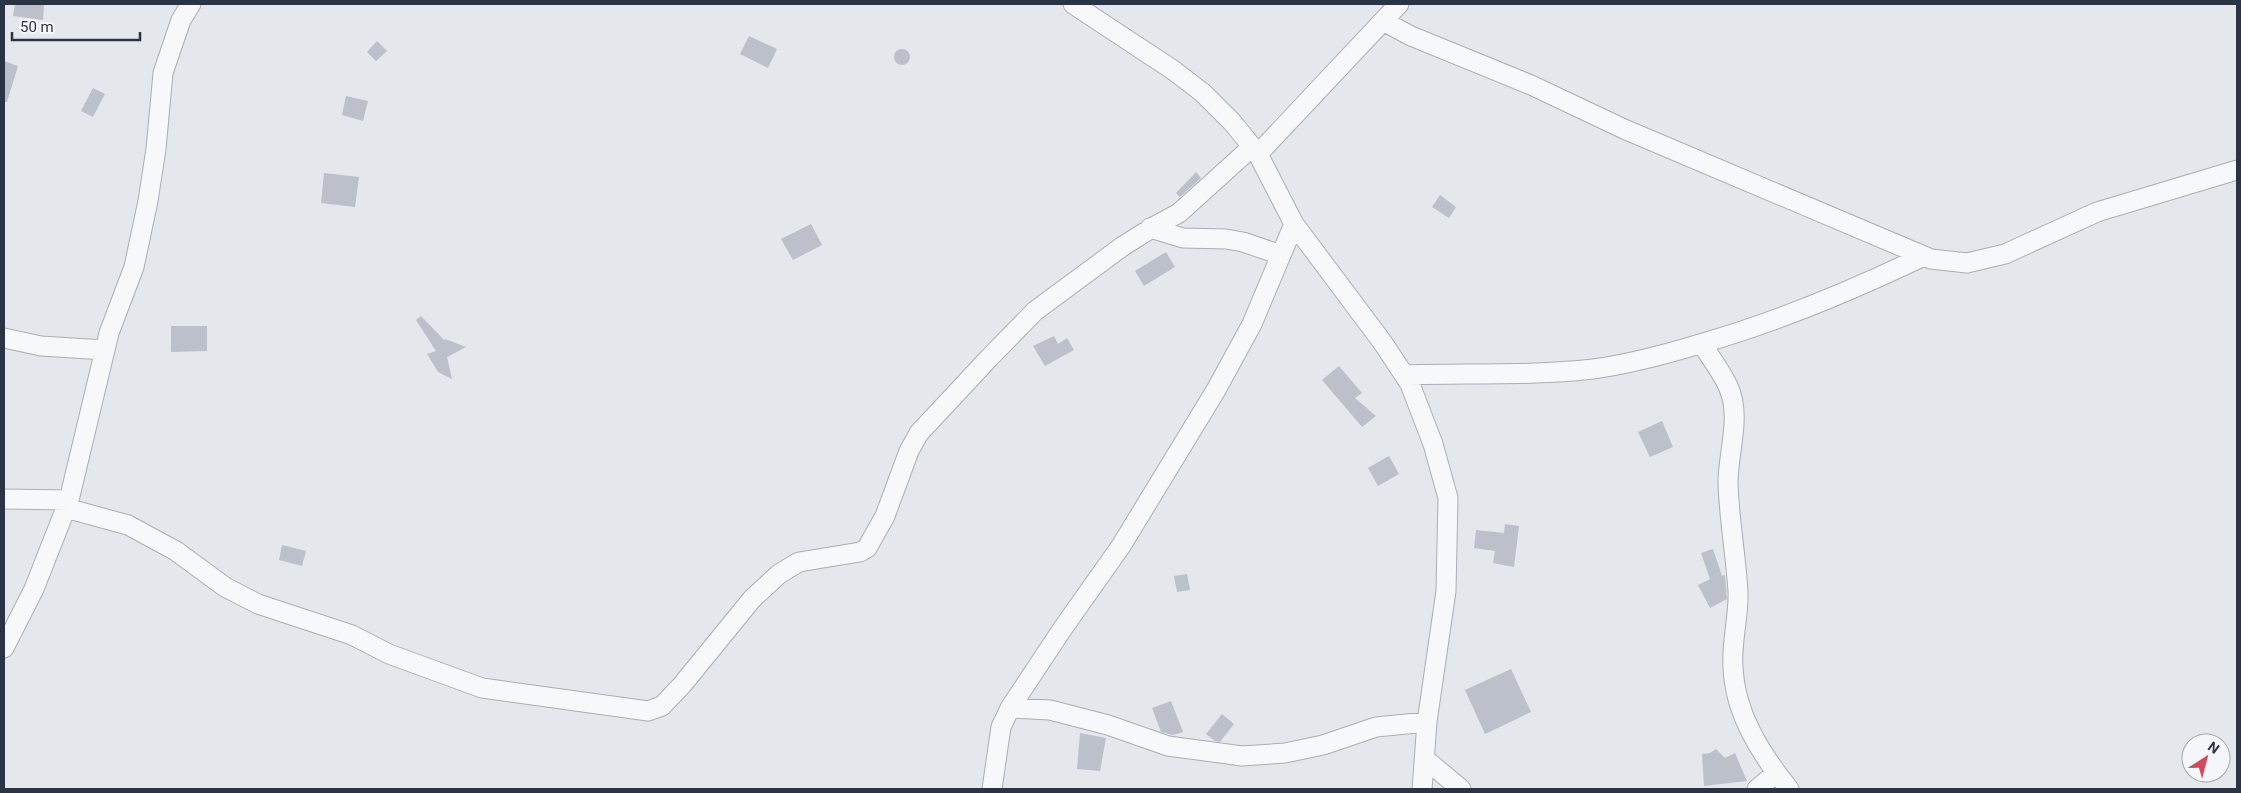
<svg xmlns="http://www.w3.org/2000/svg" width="2241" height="793" font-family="Roboto,sans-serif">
  <rect width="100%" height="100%" fill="#e4e7ec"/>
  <path fill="#bbc0ca" d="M15,4H44L43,20L13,16Z
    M749,36L777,49L768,68L740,54Z
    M377,41L387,51L376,61L367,52Z
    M894 57a8 8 0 1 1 16 0a8 8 0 1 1-16 0Z
    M4,61L18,66L7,102H4Z
    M93,88L105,94L93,117L81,111Z
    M346,96L368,101L363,121L342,115Z
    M1196,172L1201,178L1180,197L1176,193Z
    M324,173L359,177L355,207L321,203Z
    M1440,195L1456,207L1449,218L1432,207Z
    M811,224L822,245L793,260L781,239Z
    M1166,252L1175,267L1144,286L1135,271Z
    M421,316L444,340L445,339L466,347L447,357L452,379L438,372L427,354L436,351L416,320Z
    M171,326H207V351L171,352Z
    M1054,336L1058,344L1067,338L1074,350L1045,366L1033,346Z
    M1339,366L1362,393L1355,398L1376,416L1362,427L1322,380Z
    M1662,421L1673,447L1650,457L1638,432Z
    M1389,456L1399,474L1378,486L1368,468Z
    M1505,524L1519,526L1514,567L1493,563L1495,551L1474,548L1476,530L1504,533Z
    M282,545L306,551L302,566L279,560Z
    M1713,549L1722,576L1725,575L1727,599L1710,608L1698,585L1710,579L1701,553Z
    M1187,574L1190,590L1177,592L1174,576Z
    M1511,669L1531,712L1485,734L1465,690Z
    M1171,701L1183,732L1173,735L1161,732L1152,708Z
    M1222,714L1234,724L1220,742L1215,741L1206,734Z
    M1080,733L1106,738L1100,771L1077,769Z
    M1716,749L1725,758L1735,753L1747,781L1704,786L1702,754L1710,753Z"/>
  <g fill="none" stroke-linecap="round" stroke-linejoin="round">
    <defs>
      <path id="street" d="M1073,4L1173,70L1203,93L1232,122L1258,154L1294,224L1383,343L1410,384L1433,444L1448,498L1446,591L1427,722L1422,789
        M1383,21L1411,36L1531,85L1624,129L1931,259L1967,263L2005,254L2097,212L2237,170
        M1258,154L1399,4
        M1150,228L1183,238L1226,239L1243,242L1281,255
        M4,338L41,346L105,350
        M1702,344C1710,357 1721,371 1728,386C1742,416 1728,451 1728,483C1729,519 1736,556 1738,592C1739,617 1731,642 1733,668C1735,714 1761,754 1789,789
        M1404,375C1467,373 1531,376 1593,369C1631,364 1667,354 1703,343C1780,321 1853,290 1924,256
        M4,499L69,500
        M66,508L128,525L176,551L225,587L258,604L352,635L389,654L482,688L648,711L662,706L682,685L752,599L779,574L799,562L860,552L867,548L885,516L909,451L919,433L990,357L1035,311L1123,246L1155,226L1179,213L1252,147
        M4,648L34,589L69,500L109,333L134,267L148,201L156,149L163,73L181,20L191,4
        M1010,708L1050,710L1108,725L1168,746L1242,756L1285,753L1323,745L1376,727L1427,722
        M1425,759L1461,789
        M992,789L1001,727L1010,708L1063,628L1121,546L1216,390L1252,324L1294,224
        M1757,789L1776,773"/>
    </defs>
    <use href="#street" stroke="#a9aeb7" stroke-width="21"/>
    <use href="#street" stroke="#f7f8fa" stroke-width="19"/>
  </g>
  <rect width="2241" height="793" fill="none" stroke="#2b3445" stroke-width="10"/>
  <g transform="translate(2206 758) rotate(36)"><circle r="24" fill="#f4f6f9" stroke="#a4a8b1"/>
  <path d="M0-4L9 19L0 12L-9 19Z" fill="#d1495b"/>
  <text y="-8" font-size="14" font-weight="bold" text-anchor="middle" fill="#2b3445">N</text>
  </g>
  <path d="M12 32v8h128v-8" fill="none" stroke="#2b3445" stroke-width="2.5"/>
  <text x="20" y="32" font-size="15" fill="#2b3445" stroke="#f4f6f9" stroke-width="4" paint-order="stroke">50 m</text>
</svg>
